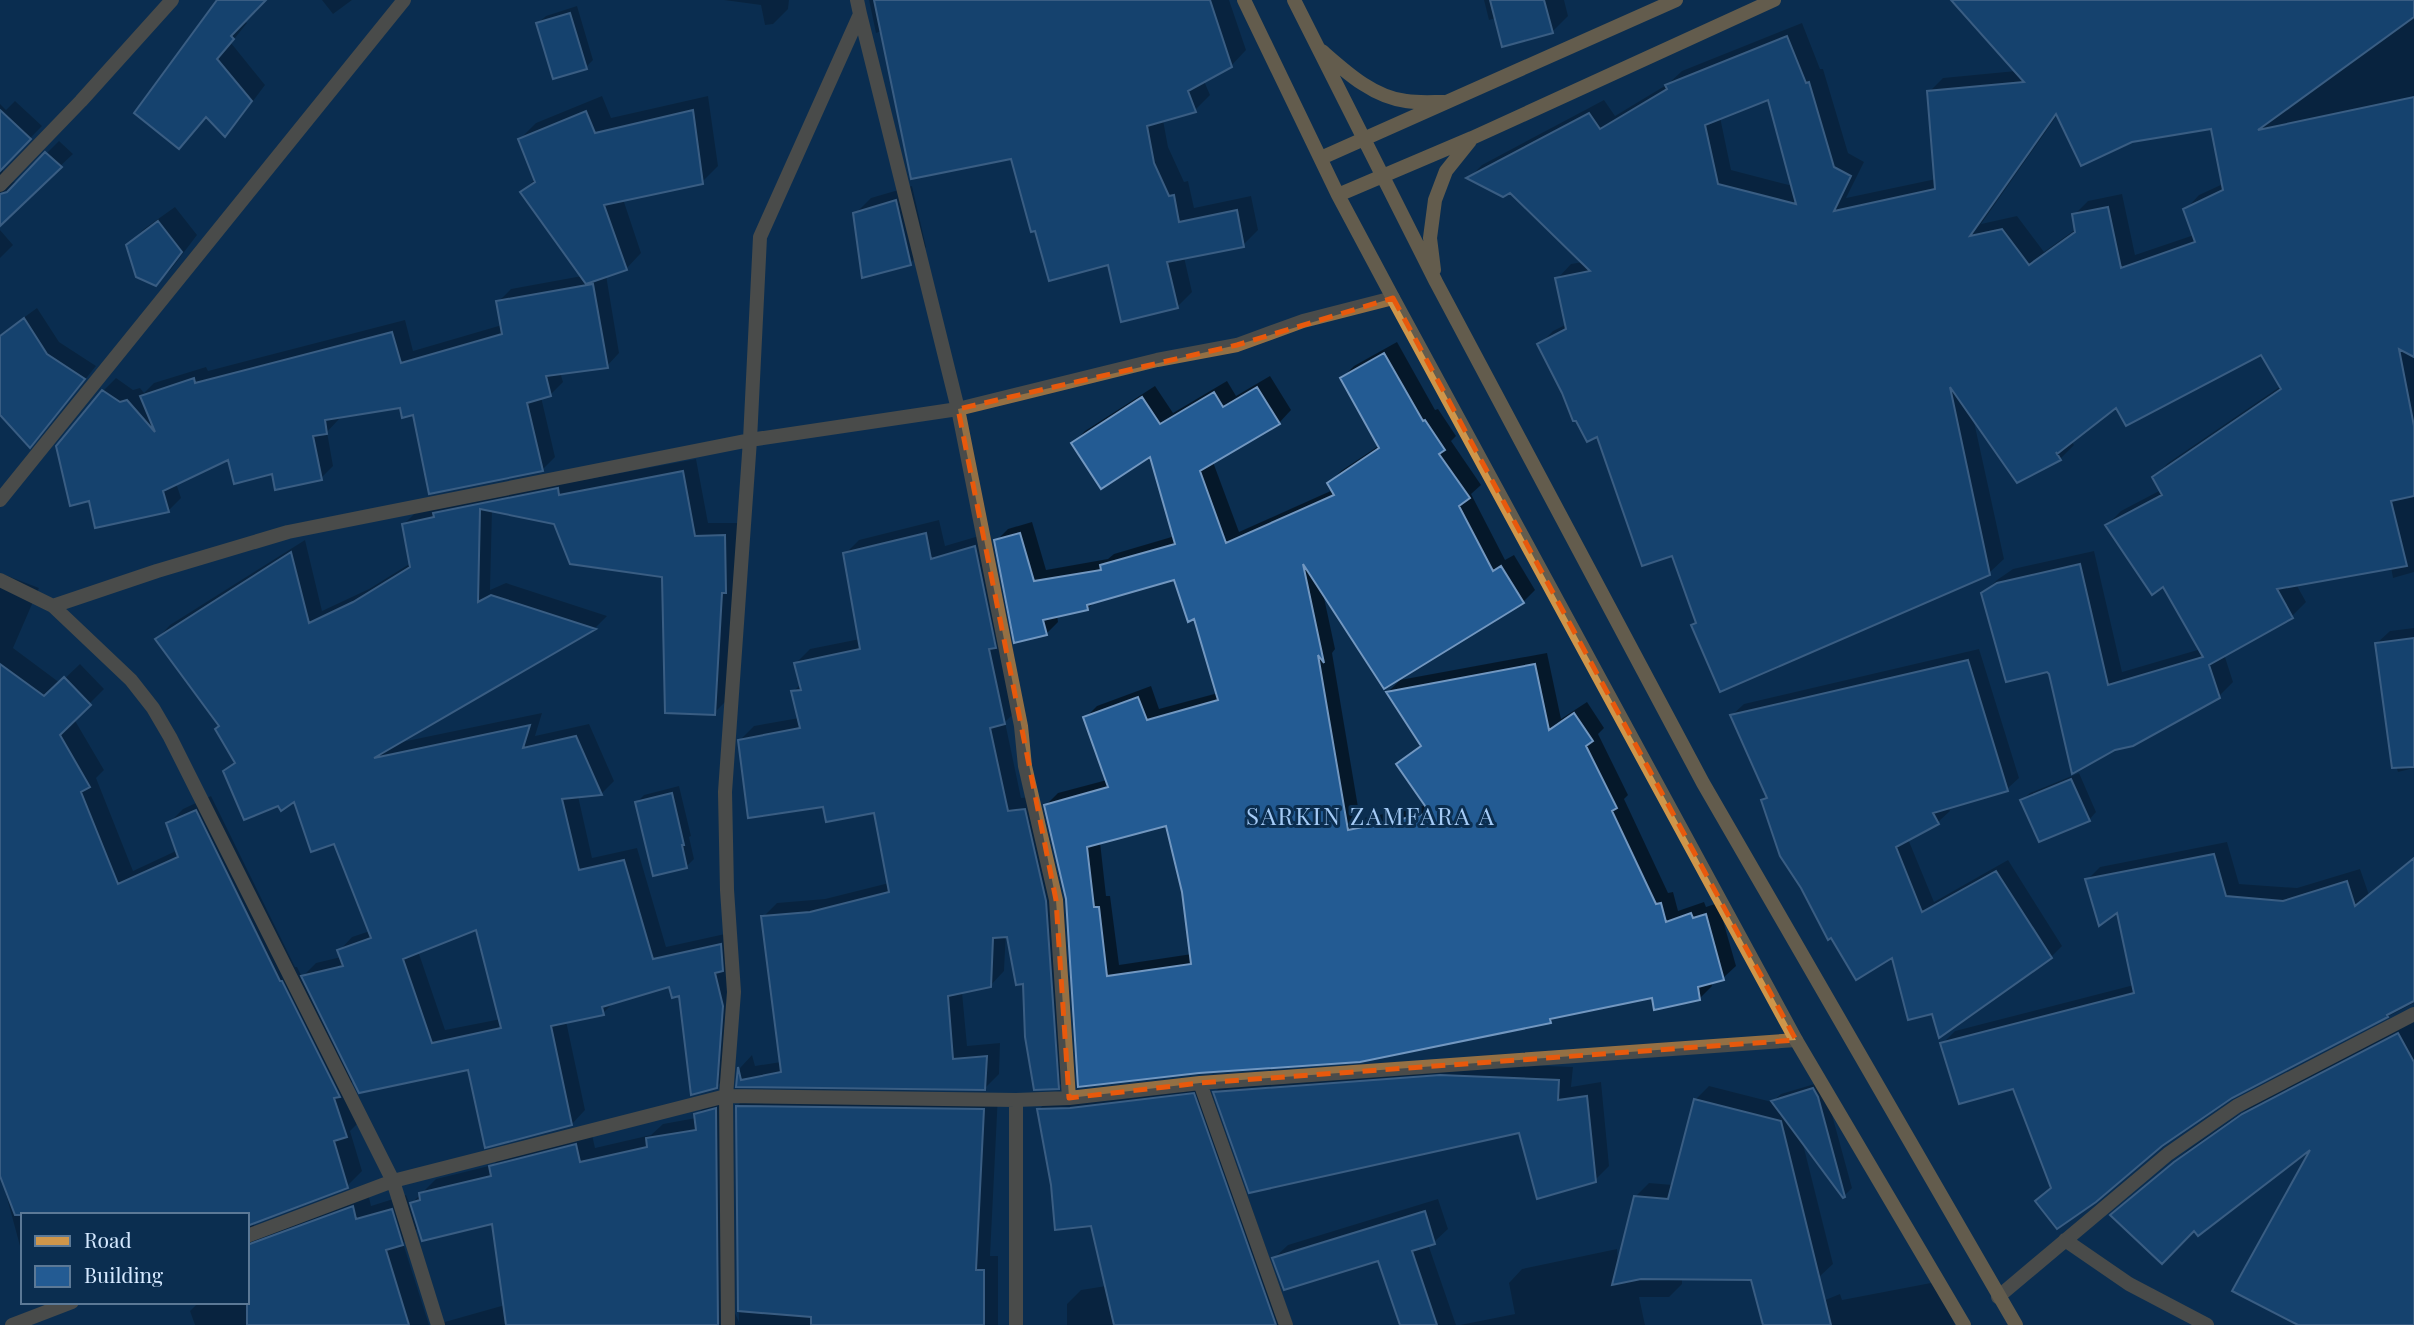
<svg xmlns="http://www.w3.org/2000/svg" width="2414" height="1325" font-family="'Playfair Display',serif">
  <rect width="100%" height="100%" fill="#0b2e50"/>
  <path fill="#0007" fill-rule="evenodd" d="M220,0H264L244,21L247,23L231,43L265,85L239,120L225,134L207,116L193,132Z
    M322,0H352L333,14Z
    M724,0H789L788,9L773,24L765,25L761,5Z
    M869,0H1229L1246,50L1231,66L1204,81L1210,95L1195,110L1163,120L1168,147L1184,182L1188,181L1194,208L1251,196L1258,230L1243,245L1184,257L1192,292L1177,307L1109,263L1012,157L882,31L876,33Z
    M1484,0H1564L1568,16L1552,32L1496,18L1489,20Z
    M2015,0H2414V572L2393,578L2391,567L2296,584L2306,602L2292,616L2224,654L2233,682L2219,696L2132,744L2050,673L1983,594L1997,580L2013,569L2094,551L2122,672L2201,649L2164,584L2107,525L2121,511L2161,490L2154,477L2168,463L2281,386L2262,353L2117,405L2071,441L2074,445L2060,459L1973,417L2004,559L1989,573L1693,625L1697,621L1673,553L1598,434L1563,392L1539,345L1553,331L1567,324L1557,279L1571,264L1583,262L1510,191L1469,178L1482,165L1604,100L1615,116L1668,84L1682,71L1802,23L1820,69H1823L1848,153L1864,162L1846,198L1936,179L1929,92L1943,78L2016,71ZM1769,98L1793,186L1731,170L1720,117ZM2058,114L2212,127L2223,184L2199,195L2185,210L2194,235L2135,255L2122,194L2088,201L2074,215L2076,229L2044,252L2017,216L1981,224Z
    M577,6L593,60L586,67L538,23L546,16Z
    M602,96L611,118L708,96L718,166L702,182L623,199L641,253L626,269L606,275L619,353L607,366L560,372L563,382L550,395L541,397L555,457L542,470L402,406L339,416V419L327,432L333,466L321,478L273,472L229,458L176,483L181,498L168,511L103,391L116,378L133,390L140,388L144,393L154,383L206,367L208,371L405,320L413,351L502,325L498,302L511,289L582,276L522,192L535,179L520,139L536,123Z
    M15,101L42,126L4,165L2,176L10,183L20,180L59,141L73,154L0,223V104L6,110Z
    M912,186L926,247L910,263L855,214L871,198Z
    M175,207L197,235L172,268L156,284L128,245L144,229Z
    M0,230L13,245L0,258Z
    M37,308L59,342L96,366L42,433L0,412V335Z
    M1397,342L1435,410L1438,409L1456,436L1451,441L1481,485L1471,494L1505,560L1514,555L1535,590L1523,602L1323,593L1335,649L1332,653L1360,819L1427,805L1398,764L1422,744L1388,692L1400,680L1547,653L1561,719L1587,702L1604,728L1598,734L1628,795L1624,799L1668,893L1673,892L1678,911L1704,902L1706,907L1718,903L1736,966L1723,978L1711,982L1712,986L1700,998L1653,996L1556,1016L1550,1022L1199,1072L1080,1085L1067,899L1046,805L1058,793L1107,780L1085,718L1097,706L1151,686L1159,709L1218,693L1195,617L1175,578L1096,601L1087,609L1057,615L1058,622L1046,634L996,541L1008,529L1032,522L1046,570L1108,559L1114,554L1175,536L1151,454L1073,443L1085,431L1155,386L1173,413L1227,381L1236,396L1270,376L1291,410L1279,423L1213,462L1239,532L1333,490L1329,483L1341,471L1380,445L1342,378L1354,366ZM1168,823L1183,892L1192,954L1119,965L1110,896H1106L1100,842Z
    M696,459L708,523H738L727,700L714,713L664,576L556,523L492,510L490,590L506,583L607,616L595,628L397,743L542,713L535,736L589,724L614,781L601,794L578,796L592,858L637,848L666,947L734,932L730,1073L716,1087L680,994L671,985L614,1002L603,1013L566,1021L585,1110L572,1124L470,1068L355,1080L349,1085L361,1120L350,1131L362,1171L347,1186L253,1222L255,1228L368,1193L371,1206L406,1195L410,1205L436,1179L493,1165L506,1152L591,1130L595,1148L651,1135L663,1124L696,1118V1115L711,1100L731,1095L733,1309L739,1322L737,1106L752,1091L998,1095L990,1256H998V1325H434L505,1305L493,1222L419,1227L403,1243L429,1325H195L190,1311L199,1302H247V1284L251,1283L247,1269V1215H23V1257L0,1172V573L39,588L13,648L60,683L80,664L104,689L74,719L104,770L96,778L133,871L178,850L168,824L183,809L211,796L295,967H297L302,977L316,963L341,957L339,951L352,937L370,931L335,842L295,799L279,803L225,771L236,761L221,726L157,639L170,625L305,540L322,611L369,589L411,563L404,524L417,511ZM477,928L501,1019L445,1030L418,951Z
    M939,520L945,546L989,533L1018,709L1005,722L1021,798L1039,796L1072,1073L1058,1087L1006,930L1004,971L990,986L962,992L967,1046L1000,1043L999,1074L985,1088L738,1085L740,1068L752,1055L755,1066L781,1062L763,917L777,903L825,899L889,883L875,811L825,806L740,740L754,726L799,718L793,692L801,684L796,663L810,649L860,639L845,554L859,540Z
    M2414,628V768L2398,772L2387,739L2390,736L2377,643L2390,631Z
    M1979,649L2019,778L2007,789L1948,807L1950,811L1938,822L1908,839L1934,902L2008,860L2062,946L2051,957L1933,1012L1893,955L1763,800L1768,796L1732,715L1744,704Z
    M2079,773L2096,812L2089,820L2022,800L2030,793Z
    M679,786L691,836L689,837L694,859L686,867L637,802L644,795Z
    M2227,842L2239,884L2297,888L2360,869L2369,895L2414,857V1003L2231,1096L2037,1201L2052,1186L2014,1087L1942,1044L1955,1031L2134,985L2118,910L2087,880L2100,867Z
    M2414,1020V1325H2301L2315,1144L2194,1228L2126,1202L2189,1149L2257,1102Z
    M1456,1062L1573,1067L1571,1087L1601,1082L1609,1166L1595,1180L1520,1131L1215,1092L1229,1078Z
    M1207,1081L1293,1325H1067V1304L1081,1290L1106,1286L1092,1225L1052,1185L1039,1109L1053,1096Z
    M1821,1082L1825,1089L1852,1188L1844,1196L1802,1140L1833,1264L1819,1277L1682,1278V1284L1669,1297H1639L1645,1325H1460L1515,1314L1509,1283L1522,1269L1617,1249L1618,1264L1636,1196L1649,1183L1673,1185L1695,1100L1709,1086L1772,1102L1781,1094Z
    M1438,1199L1448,1229L1434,1242L1428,1244L1456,1325H1402L1379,1259L1274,1258L1288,1245Z
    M1936,1282L1955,1325H1764L1840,1294L1842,1300Z"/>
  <path fill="#235b93" stroke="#7297c0" stroke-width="2" fill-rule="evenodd" d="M217,0H266L231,36L234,39L217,59L252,101L225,137L206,117L179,149L134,113Z
    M874,0H1210L1232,67L1188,91L1196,112L1147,126L1154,163L1169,196L1174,195L1179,222L1237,210L1244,247L1167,262L1178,308L1121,322L1108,265L1049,281L1035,231L1031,232L1011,159L911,179Z
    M1490,0H1544L1553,33L1502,47Z
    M1951,0H2414V17L2258,130L2414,97V357L2399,349L2414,426V496L2391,501L2407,566L2277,589L2293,618L2209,665L2220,698L2133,746L2115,750L2072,774L2049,674L2047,672L2006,682L1981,593L1997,583L2080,564L2108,685L2203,657L2163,587L2152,595L2105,525L2162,495L2152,477L2281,389L2261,355L2126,426L2116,408L2057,454L2056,452L2061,460L2017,483L1950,387L1990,575L1720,692L1691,625L1696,623L1672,556L1642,566L1597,437L1587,442L1576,421H1573L1562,393L1537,344L1566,329L1555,278L1590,271L1510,193L1503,197L1466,178L1589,113L1600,129L1667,89L1665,85L1787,36L1806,83L1809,82L1834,167L1851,176L1834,211L1935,189L1927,91L2024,82ZM1768,100L1796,204L1718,184L1705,125ZM2056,114L2081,166L2132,142L2211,129L2223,190L2183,209L2195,242L2121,268L2108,207L2072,214L2075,232L2029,265L2002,229L1970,236Z
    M570,13L587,69L553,79L536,23Z
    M0,110L31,139L0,171Z
    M693,110L703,184L604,205L627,270L586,284L520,192L535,182L518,139L586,111L595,133Z
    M45,152L62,167L0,226V194L7,192Z
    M896,200L911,265L862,278L853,213Z
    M158,221L182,252L156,286L136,277L126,245Z
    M593,284L608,368L546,376L551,396L527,403L543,471L429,494L413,415L402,418L400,408L325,420L327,434L313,436L322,480L275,490L272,474L234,484L228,460L163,491L169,512L95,528L89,501L70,506L56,446L102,390L120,402L127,400L155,432L140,396L194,378L195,383L392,332L401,363L502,334L496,301Z
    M24,318L47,354L85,379L30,448L0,415V336Z
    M1384,353L1423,421L1425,420L1445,450L1439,454L1470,498L1459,506L1493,571L1501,566L1524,603L1384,689L1303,564L1324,663L1318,655L1348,830L1430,813L1396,764L1421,746L1386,692L1535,664L1549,730L1574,713L1593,741L1586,746L1617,808L1612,811L1656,904L1661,903L1666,922L1691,913L1693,918L1706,914L1724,980L1698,987L1700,1000L1654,1010L1652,998L1550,1019L1551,1023L1360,1062L1199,1073L1078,1087L1066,899L1044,805L1108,787L1083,717L1138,697L1147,720L1218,700L1194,619L1188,622L1174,580L1087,605L1088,610L1043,620L1047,635L1014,643L994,540L1020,533L1034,581L1101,570L1100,565L1175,544L1150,457L1101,489L1071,443L1142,397L1160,424L1214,392L1223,407L1257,387L1280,424L1200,471L1226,543L1334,495L1327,483L1379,448L1340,378ZM1166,826L1182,892L1191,964L1107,976L1099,907H1094L1087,847Z
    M683,471L695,536L725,535L726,593H722L715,715L665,713L662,577L570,564L554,524L480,509L478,602L491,595L596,629L374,758L530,725L523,748L576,736L602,795L562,799L579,870L624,860L653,959L721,944L723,971L715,973L723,1006L717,1088L691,1095L679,996L672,998L669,987L602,1007L604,1015L551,1026L572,1125L485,1148L468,1070L359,1093L301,976L343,966L337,950L371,938L334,844L311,852L294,802L281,811L278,806L244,820L223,771L235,763L215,729L219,726L155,639L291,552L309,623L353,602L410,567L402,524L434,517L433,513L558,488L559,495ZM476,930L501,1028L432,1043L403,959Z
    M926,533L931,559L975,546L996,648L989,649L1005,724L990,728L1008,811L1025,809L1046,901L1059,1089L1034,1090L1025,1037L1023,984L1016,985L1007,937L993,938L991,987L948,996L953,1059L987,1056L985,1090L736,1087L738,1067L741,1080L781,1072L761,916L810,912L889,892L874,813L826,822L823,807L748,818L738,740L800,728L791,691L801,690L794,663L860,649L843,553Z
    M2414,638V767L2392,768L2375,643Z
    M1968,660L2008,791L1933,813L1939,824L1896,847L1922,912L1996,871L2052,958L1939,1038L1932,1014L1908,1020L1892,958L1856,980L1831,938L1828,940L1801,888L1780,856L1761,800L1767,798L1730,715Z
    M0,664L44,696L64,677L91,705L60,735L90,787L81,792L118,884L178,857L166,823L196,810L280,981H282L340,1097L334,1098L347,1137L334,1141L348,1188L247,1226V1215H15L0,1176Z
    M2071,779L2090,821L2039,842L2020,800Z
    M672,793L684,845H682L687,868L653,876L635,802Z
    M2214,854L2226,896L2283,901L2347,881L2355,906L2414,858V1001L2387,1015L2388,1017L2232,1098L2162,1146L2096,1202L2057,1229L2035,1201L2051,1188L2013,1089L1959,1104L1940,1043L2134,993L2117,913L2099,926L2085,879Z
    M2398,1033L2414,1062V1325H2298L2232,1291L2310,1150L2198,1236L2194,1231L2162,1264L2110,1215L2174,1162L2242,1114Z
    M1440,1075L1559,1080L1558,1100L1587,1096L1596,1182L1537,1199L1519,1133L1249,1193L1213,1092Z
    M1813,1088L1818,1097L1845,1197L1843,1198L1771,1101Z
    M1194,1093L1276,1325H1114L1091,1226L1055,1230L1051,1185L1037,1109L1070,1108Z
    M1694,1099L1781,1121L1831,1325H1763L1751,1280L1641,1279L1612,1285L1634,1196L1668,1199Z
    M736,1106L984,1109L976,1270H984V1325H811V1317L738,1311Z
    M716,1108L718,1325H506L492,1224L422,1241L410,1203L420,1200L419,1193L491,1176L489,1166L576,1144L580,1162L647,1147L646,1138L696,1130L694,1114Z
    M353,1206L356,1219L392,1209L403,1245L386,1250L409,1325H247V1245Z
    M1425,1211L1435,1244L1412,1251L1437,1325H1400L1378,1261L1284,1290L1272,1258Z"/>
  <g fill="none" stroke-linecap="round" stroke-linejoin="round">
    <path stroke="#947044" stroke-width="14" d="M860,14L958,409L1021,726L1025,766L1056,900L1069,1098
      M0,185L81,101L172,0
      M0,500L404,0
      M0,580L53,606L131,680L153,708L170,737L393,1181L438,1325
      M53,606L157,571L288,532L750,440L958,409L1157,360L1237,345L1303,321L1393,298
      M1200,1083L1286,1325
      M247,1236L393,1181L726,1096L1016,1100L1069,1098L1200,1083L1796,1040
      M2065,1240L2129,1284L2207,1325
      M1998,1297L2168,1154L2237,1106L2414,1014
      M12,1325L72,1302
      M728,1325L726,1096L734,992L727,890L725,792L750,440L760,237L860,14L857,0
      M1016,1325V1100"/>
    <path stroke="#cf964a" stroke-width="14" d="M1244,0L1338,195L1393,298L1796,1040L1964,1325
      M1294,0L1436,282L1703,783L2016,1325
      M1322,51C1346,72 1373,97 1406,101C1418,103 1432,102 1444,102
      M1321,158L1676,0
      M1338,195L1472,138L1774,0
      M1434,270L1430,238L1435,200L1446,171L1470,141"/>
  </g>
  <path d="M0 0H2414V1325H0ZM1393,298L1796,1040L1200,1083L1069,1098L1056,900L958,409L1237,345Z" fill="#0b2e50" fill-opacity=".55" fill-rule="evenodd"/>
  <path fill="none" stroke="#e8590c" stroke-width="5" stroke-dasharray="14 9" stroke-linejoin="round" d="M1393,298L1796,1040L1200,1083L1069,1098L1056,900L958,409L1237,345Z"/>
  <g text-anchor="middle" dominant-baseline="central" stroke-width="6" stroke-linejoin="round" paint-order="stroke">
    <g font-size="24" letter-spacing="2" fill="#a5cbf6" stroke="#0b2e50">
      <text x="1371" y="815">SARKIN ZAMFARA A</text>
    </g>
  </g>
  <rect x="21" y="1213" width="228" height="91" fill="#0b2e50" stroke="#5c7996" stroke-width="2"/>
  <rect x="35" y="1236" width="35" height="10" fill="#cf964a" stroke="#5c7996" stroke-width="2"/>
  <text x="84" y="1248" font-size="21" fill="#d5e9ff">Road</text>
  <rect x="35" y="1266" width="35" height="21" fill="#235b93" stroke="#5c7996" stroke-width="2"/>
  <text x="84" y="1283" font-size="21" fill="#d5e9ff">Building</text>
</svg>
